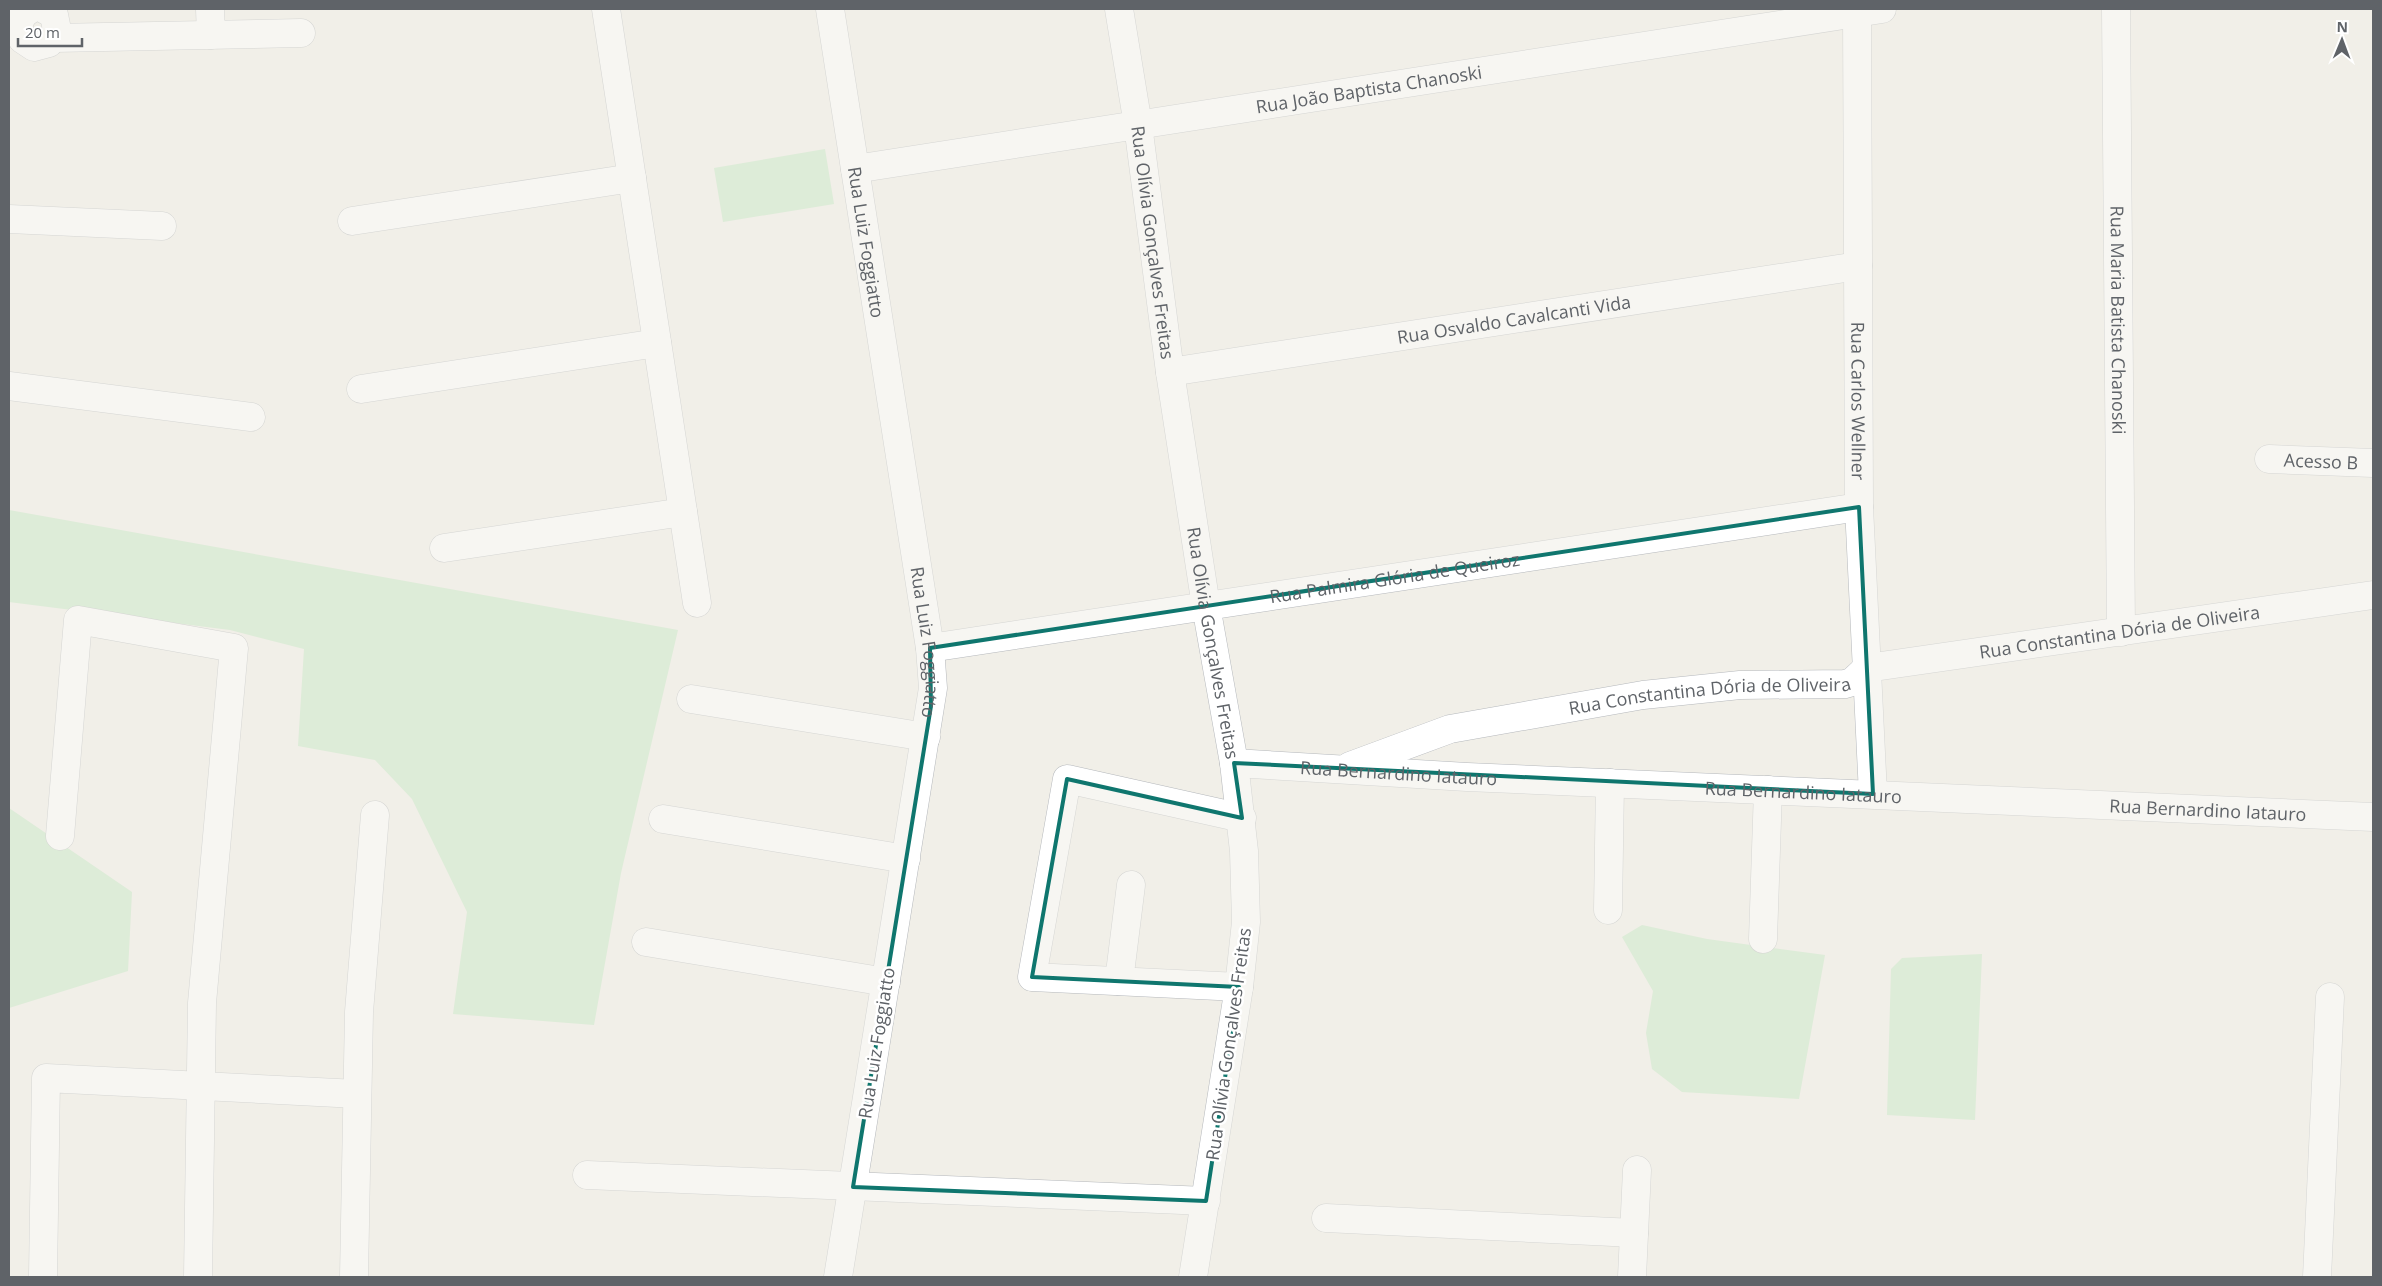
<svg xmlns="http://www.w3.org/2000/svg" width="2382" height="1286" font-family="'Open Sans',sans-serif">
  <rect width="100%" height="100%" fill="#f1efe8"/>
  <path fill="#c5e8c5" d="M825,149L834,204L723,222L714,168Z
    M9,510L678,630L621,873L594,1025L453,1014L467,912L412,799L375,760L298,746L304,649L230,630L9,602Z
    M9,808L132,892L128,971L9,1008Z
    M1642,925L1707,939L1825,955L1799,1099L1682,1092L1652,1069L1646,1033L1653,991L1622,937Z
    M1982,954L1975,1120L1887,1115L1891,969L1902,958Z"/>
  <g fill="none" stroke-linecap="round" stroke-linejoin="round">
    <defs>
      <g id="minor">
        <path d="M31,9C19,15 16,26 22,39L34,47L49,43L57,30L54,15L44,9"/>
        <path d="M210,9L211,35"/>
        <path d="M606,9L697,603"/>
        <path id="s1" d="M830,9L930,648L933,688L838,1277"/>
        <path id="s2" d="M1119,9L1138,125L1170,372L1206,606L1234,763L1244,851L1246,922L1239,987L1193,1277"/>
        <path id="s3" d="M1857,9L1859,507L1873,794"/>
        <path id="s4" d="M2116,9L2121,632"/>
        <path d="M54,38L301,33"/>
        <path id="s5" d="M855,169L1882,9"/>
        <path d="M9,219L162,226"/>
        <path d="M352,221L632,178"/>
        <path id="s6" d="M1170,372L1858,266"/>
        <path d="M9,386L251,417"/>
        <path d="M361,389L657,343"/>
        <path id="s7" d="M2269,459L2373,463"/>
        <path d="M444,548L683,512"/>
        <path id="s8" d="M930,648L1859,507"/>
        <path d="M691,699L926,737"/>
        <path id="s9" d="M1234,763L1467,777L2373,817"/>
        <path id="s10" d="M1350,766L1450,729L1643,695L1740,685L1845,684L1852,682L1867,668L2373,595"/>
        <path d="M663,819L906,859"/>
        <path d="M60,836L78,620L234,648L202,1003L198,1277"/>
        <path d="M1608,910L1610,783"/>
        <path d="M1763,939L1768,790"/>
        <path d="M646,942L886,982"/>
        <path d="M1119,981L1131,885"/>
        <path d="M1239,987L1032,977L1067,779L1242,818"/>
        <path d="M587,1175L1206,1201"/>
        <path d="M1326,1218L1634,1233"/>
        <path d="M43,1277L46,1078L357,1094"/>
        <path d="M354,1277L359,1012L375,815"/>
        <path d="M1632,1277L1637,1170"/>
        <path d="M2317,1277L2330,997"/>
      </g>
    </defs>
    <use href="#minor" stroke="#b5b8bc" stroke-width="29"/>
    <use href="#minor" stroke="#fff" stroke-width="28"/>
  </g>
  <path d="M0 0H2382V1286H0ZM1859,507L1873,794L1234,763L1242,818L1067,779L1032,977L1239,987L1206,1201L853,1187L931,706L930,648Z" fill="#f1efe8" fill-opacity=".55" fill-rule="evenodd"/>
  <path fill="none" stroke="#0f766e" stroke-width="4" stroke-linejoin="round" d="M1859,507L1873,794L1234,763L1242,818L1067,779L1032,977L1239,987L1206,1201L853,1187L931,706L930,648Z"/>
  <g text-anchor="middle" dominant-baseline="central" stroke-width="5" stroke-linejoin="round" paint-order="stroke">
    <g font-size="18" fill="#5f6368" stroke="#fff">
      <text stroke="none"><textPath href="#s5" startOffset="520">Rua João Baptista Chanoski</textPath></text>
      <text stroke="none"><textPath href="#s2" startOffset="236">Rua Olívia Gonçalves Freitas</textPath></text>
      <text stroke="none"><textPath href="#s1" startOffset="236">Rua Luiz Foggiatto</textPath></text>
      <text stroke="none"><textPath href="#s6" startOffset="348">Rua Osvaldo Cavalcanti Vida</textPath></text>
      <text stroke="none"><textPath href="#s4" startOffset="311">Rua Maria Batista Chanoski</textPath></text>
      <text stroke="none"><textPath href="#s3" startOffset="392">Rua Carlos Wellner</textPath></text>
      <text stroke="none"><textPath href="#s7" startOffset="52">Acesso B</textPath></text>
      <text stroke="none"><textPath href="#s8" startOffset="470">Rua Palmira Glória de Queiroz</textPath></text>
      <text stroke="none"><textPath href="#s10" startOffset="788">Rua Constantina Dória de Oliveira</textPath></text>
      <text stroke="none"><textPath href="#s1" startOffset="641">Rua Luiz Foggiatto</textPath></text>
      <text stroke="none"><textPath href="#s2" startOffset="641">Rua Olívia Gonçalves Freitas</textPath></text>
      <text stroke="none"><textPath href="#s10" startOffset="369">Rua Constantina Dória de Oliveira</textPath></text>
      <text stroke="none"><textPath href="#s9" startOffset="165">Rua Bernardino Iatauro</textPath></text>
      <text stroke="none"><textPath href="#s9" startOffset="570">Rua Bernardino Iatauro</textPath></text>
      <text stroke="none"><textPath href="#s9" startOffset="975">Rua Bernardino Iatauro</textPath></text>
      <text transform="translate(876 1043) rotate(-81)">Rua Luiz Foggiatto</text>
      <text transform="translate(1228 1044) rotate(-82)">Rua Olívia Gonçalves Freitas</text>
    </g>
  </g>
  <rect width="2382" height="1286" fill="none" stroke="#5f6368" stroke-width="20"/>
  <g transform="translate(2342 40) rotate(1)" stroke="#ffffff" stroke-width="4" paint-order="stroke">
  <path d="M0-4L9 19L0 12L-9 19Z" fill="#5f6368"/>
  <text y="-8" font-size="14" font-weight="bold" text-anchor="middle" fill="#5f6368">N</text>
  </g>
  <path d="M18 38v8h64v-8" fill="none" stroke="#5f6368" stroke-width="2.5"/>
  <text x="25" y="38" font-size="15" fill="#5f6368" stroke="#ffffff" stroke-width="4" paint-order="stroke">20 m</text>
</svg>
